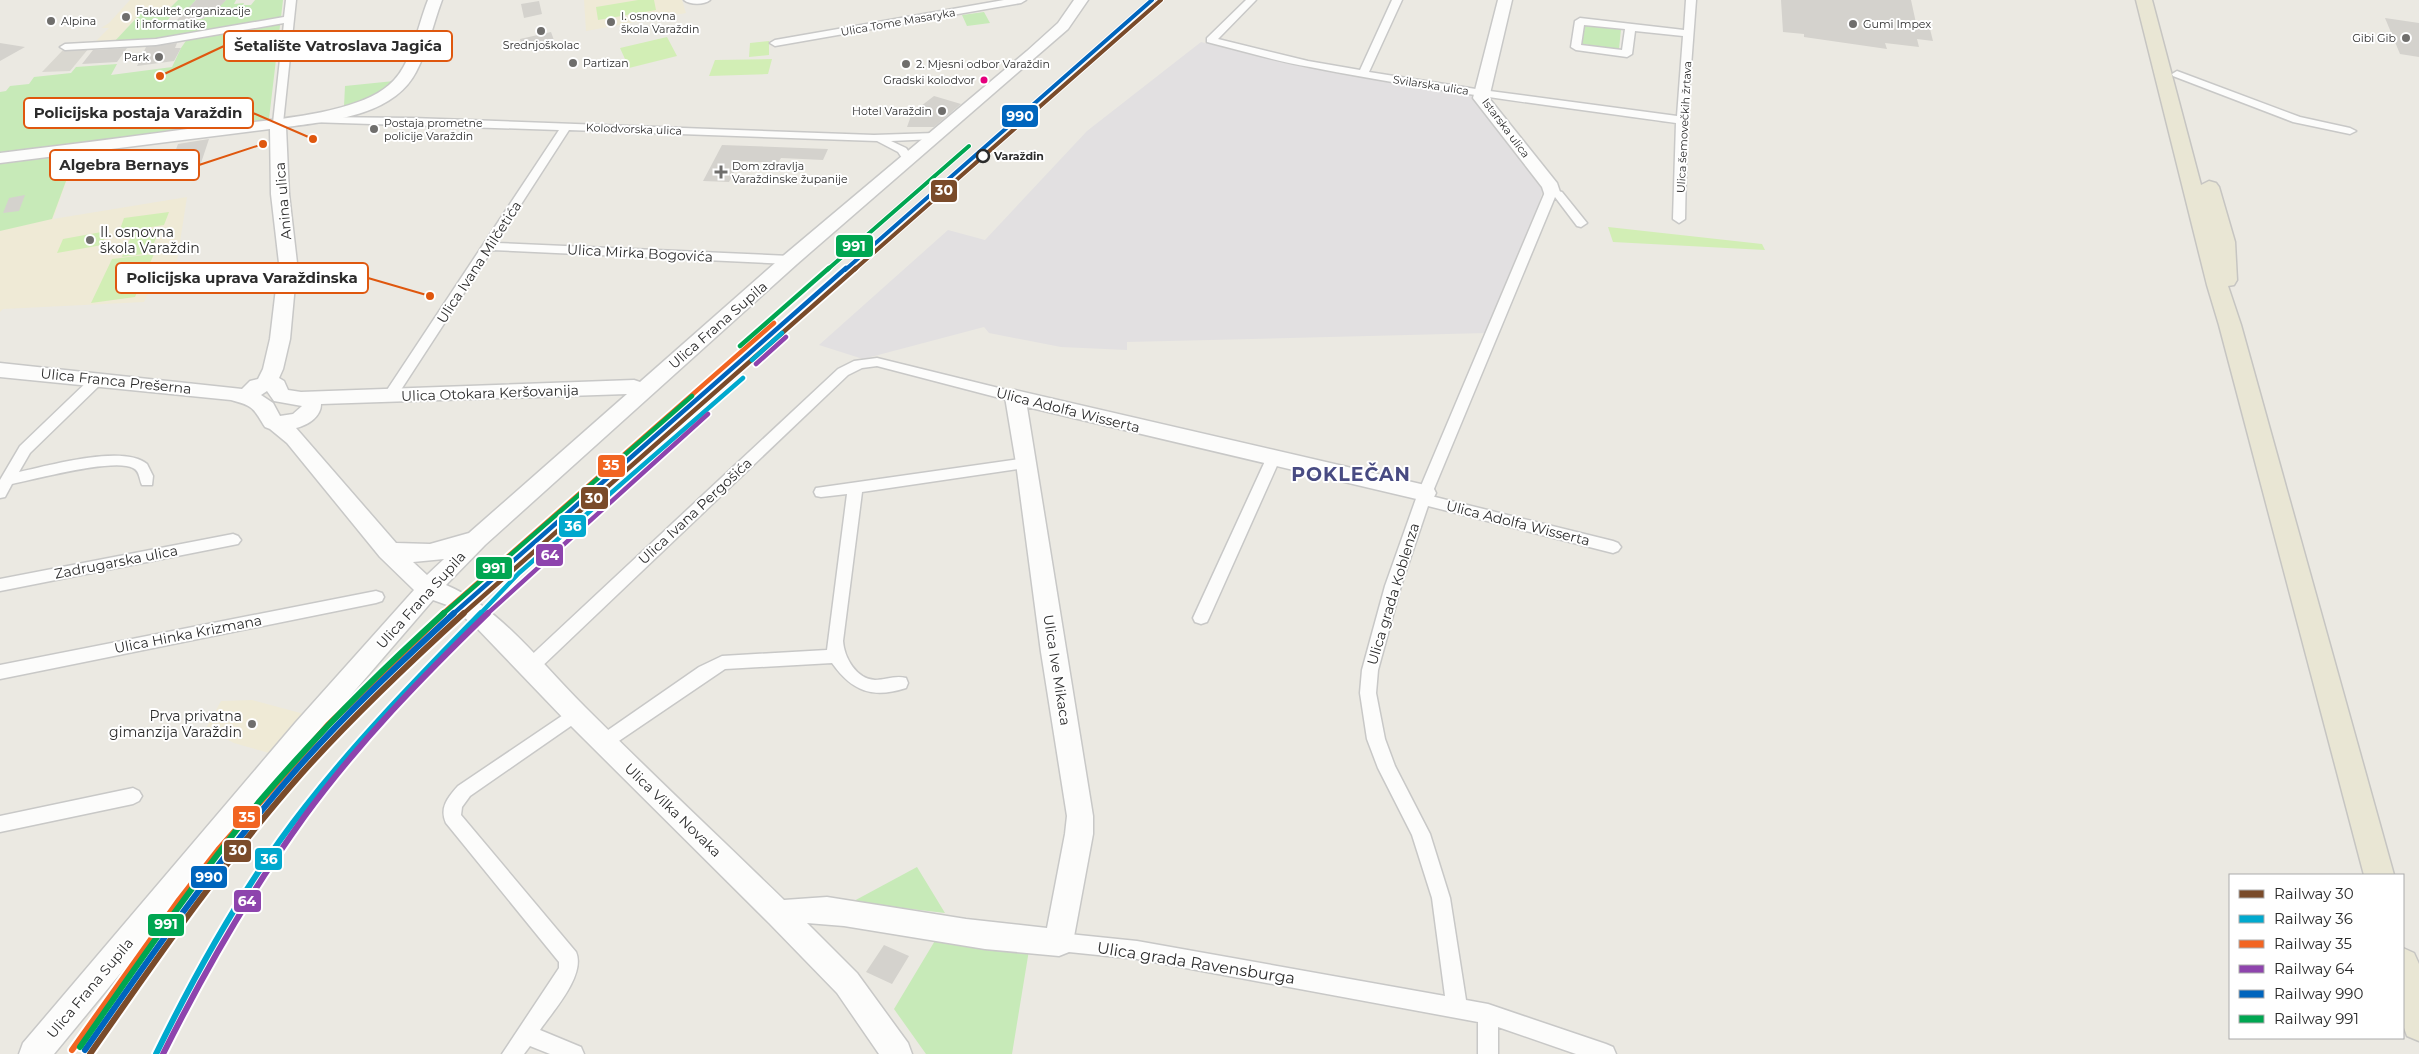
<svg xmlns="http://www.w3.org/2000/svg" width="2419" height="1054" font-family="Montserrat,sans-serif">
  <rect width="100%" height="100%" fill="#ebe9e2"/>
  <path fill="#e2e0e1" d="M1201,42L1310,68L1471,94L1544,187L1530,231L1487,333L1127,342V350L1061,347L989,333L984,327L863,359L819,345L948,230L985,240L1087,131Z"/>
  <path fill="#efead6" d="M130,0H178L168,10L143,11L113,43H94L109,28H101L109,23Z
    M584,0H682L686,13L586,31Z
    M76,154L53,219L187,197L177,261L162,265L144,302L3,309L0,312V164Z
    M252,700L304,714L269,753L234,743L217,734H203L221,701Z"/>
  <path fill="#c7eab8" d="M178,0H196L187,10L174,12L167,21L203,19L226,0H236L234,4L244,3L243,5H251L255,0H283L269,119L0,152V92L6,91L10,86L29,84L34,77L71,73L76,67L117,64L111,75L172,67L181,48L190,35L157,40L113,43L143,11L168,10Z
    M984,12L990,23L967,26L962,15Z
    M1585,25L1621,29L1619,49L1582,44Z
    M394,81C381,95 363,101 344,106L345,86Z
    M76,154L52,219L0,231V164Z
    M917,867L945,913L852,902Z
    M936,939L1029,950L1012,1054H926L894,1009Z"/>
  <path fill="#d2eeb5" d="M638,0H654L656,10L598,20L596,7Z
    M667,37L677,56L629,68L620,48Z
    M769,41V55L749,57L750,43Z
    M772,59L768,74L709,76L715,60Z
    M169,212L164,225L119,232L124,218Z
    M1608,227L1762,244L1765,250L1613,242Z
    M160,228L150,253L122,257L133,232Z
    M107,231L102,245L57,253L63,239Z
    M154,254L135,297L91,303L112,259Z"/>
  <path fill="#d9d7d0" d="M89,48L70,71L42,72L64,49Z"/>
  <path fill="#d4d2cd" d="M196,0H226L216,11H212L203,19L177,20Z
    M1781,0H1911L1916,23L1929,25L1933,41L1917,39L1919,47L1885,43L1887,49L1804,37V34L1783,32Z
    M539,1L542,14L524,18L521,4Z
    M2385,18L2419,23V57L2400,54Z
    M551,32L555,43L523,50L520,39Z
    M0,43L25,47L0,61Z
    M177,43L175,48H181L174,61L137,66L146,47Z
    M127,48L117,62L82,64L93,50Z
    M934,96L961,104L934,127H907L912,113Z
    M209,139L199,169L167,174L178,144Z
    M722,145L828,149L823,160L781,158L778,163L740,161L729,182L703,181Z
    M25,195L19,211L3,213L9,198Z
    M884,945L909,956L892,984L866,972Z"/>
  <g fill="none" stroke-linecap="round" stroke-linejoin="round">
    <defs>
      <path id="street" d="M286,0H296L283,123L278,126L273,123L284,23L156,45L65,50L60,47L65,44L156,39L284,17Z
        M684,0H710C704,5 690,5 684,0Z
        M1004,0H1026L1021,3L775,46L770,43L775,40Z
        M1246,0H1256L1218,39L1308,61L1360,70L1392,0H1402L1369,72L1482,90L1677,116L1683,36L1635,31L1632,54L1627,57L1576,50L1571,47L1575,21L1580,18L1684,30L1686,0H1696L1687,120L1685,219L1679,223L1673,219L1676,123C1554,106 1431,91 1310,67C1276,61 1242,51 1207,42V38ZM1584,25L1625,29L1622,50L1581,45Z
        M2177,71L2300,117L2350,128L2356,131L2350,134L2293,122L2173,76L2172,74Z
        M314,117L412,118L874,135L935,133L941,136L935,139L891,141L906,148L914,159L908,162L904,161L898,152L877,141L569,130L496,243L790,256L796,260L790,264L492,250L395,399L390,401L383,396L385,393L559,130L310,122L309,120Z
        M1551,189L1562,192L1587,223L1581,227L1577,226L1555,197L1431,496L1613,541L1618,543L1621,547L1618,551L1613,553L1428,506L1401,586L1378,670L1376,693L1385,739L1395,766L1430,834L1450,898L1466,1000L1488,1004L1606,1044L1613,1047L1616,1054H1576L1498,1027V1054H1478V1022L1137,959L1059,951L1052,948L1049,942L1052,936L1059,933L1137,941L1445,996L1432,898L1412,835L1378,768L1367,739L1360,693L1362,670L1385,586L1418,493L1545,192Z
        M877,358L1015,392L1022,397L1015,402L877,366L862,368L848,375L536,672L530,674L524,672L522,667L524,662L838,369L854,361Z
        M97,375L102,377L104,380L102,383L30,453L19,472C48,466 123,444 147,464L153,476L152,485H142C139,479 140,471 133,468C114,458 36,479 12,484L5,497L0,498V480L20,446L92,377Z
        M1273,454L1278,455L1280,459L1209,618L1207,622L1201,624L1195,622L1193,618L1266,459L1268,455Z
        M1027,458L1032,459L1034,463L1032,467L862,492L843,641C844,657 856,679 875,680C886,680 895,675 906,678L908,683L906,688C872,699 852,691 832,663L725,669L610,747L604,749L598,747L595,742L598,737L699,667L722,656L827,650L847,494L821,497L816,496L814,492L816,488Z
        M233,534L238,536L241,540L238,544L0,591V579Z
        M376,591L382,593L384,597L382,601L376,603L0,679V665Z
        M575,707L581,709L583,714L581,719L470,796L462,807L461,815L576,952C586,975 553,1011 540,1030L581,1047L584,1054H550L530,1046L524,1054H502L559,968V962L446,823C439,808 448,797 458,786Z
        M133,788L139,791L142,796L139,801L133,804L0,832V816Z"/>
      <path id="secondary" d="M428,0H442C433,24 428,50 416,72C393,116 330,121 286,127L289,194L297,263L290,339L283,369L279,378L284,381L288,390L301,392L634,380L640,382L783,256L1027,51L1058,23L1074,0H1088L1068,29L797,264L485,545L446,585C501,608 543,666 585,707C650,772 717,835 784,900L827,897L966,919L1047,928L1065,834L1067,816L1041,652L1016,463L1005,397L1008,392L1015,390L1425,485L1433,487L1436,493L1433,499L1425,501L1027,407L1093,816V834L1073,942L1069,952L1059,956L985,949L844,926L807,923L857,973L908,1043L912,1054H879L837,993L769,923L566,721L473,624L447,605L433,600L314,738L54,1054H19L23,1043L296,722L414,590L380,557L287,443L270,429L265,427C253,408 254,406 231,400L0,377V363L242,389L250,381L258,379L263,369L270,339L279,263L271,194L270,129L0,163V153C65,145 130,137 195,128C245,122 352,118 389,85C412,66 417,27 428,0ZM267,391L274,401L302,406L293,414L280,416L273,403L261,395ZM627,394L469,533L430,544L396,543L296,428C308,425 321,417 321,404ZM444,559L427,575L413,562Z
        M1498,0H1512L1489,98L1557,183L1560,192L1557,196H1545L1542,187L1473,98Z"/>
      <path id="primary" d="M2136,0H2152L2201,185L2209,181L2216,183L2219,187L2235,242L2237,280L2234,285L2228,286L2241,325L2394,875H2364L2219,325L2207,285Z
        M2403,948L2414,953L2419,964V1041L2407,1036L2403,1025Z"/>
    </defs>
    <use href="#street" stroke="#c8c8c7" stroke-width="3"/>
    <use href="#secondary" stroke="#c8c8c7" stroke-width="3"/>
    <use href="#primary" stroke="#c6c5c2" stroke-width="3"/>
    <use href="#street" fill="#fcfcfb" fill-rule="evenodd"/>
    <use href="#secondary" fill="#fcfcfb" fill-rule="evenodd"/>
    <use href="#primary" fill="#e9e6d4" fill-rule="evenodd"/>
    <path stroke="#dedee0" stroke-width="2.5" d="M977,155L1155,0"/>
    <defs>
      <path id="rail-1-far2" d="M854,270L1161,0"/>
      <path id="rail-1-far1" d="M463,614L856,268"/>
      <path id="rail-1" d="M90,1054C157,958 224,861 302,773C353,716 408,664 464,613"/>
      <path id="rail-2-far1" d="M752,360L782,333
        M480,614L519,573L743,378"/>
      <path id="rail-2" d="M156,1054C198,968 246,882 305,807C359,738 420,676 481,613"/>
      <path id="rail-3-far1" d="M442,614L774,323"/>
      <path id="rail-3" d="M72,1050L179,900L218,850L328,725L444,613"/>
      <path id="rail-4-far1" d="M756,364L786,337
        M487,614L708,414"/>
      <path id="rail-4" d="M163,1054C204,972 250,892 304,817C358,743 422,677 488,613"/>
      <path id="rail-5-far2" d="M845,270L1152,0"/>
      <path id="rail-5-far1" d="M453,614L846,268"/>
      <path id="rail-5" d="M85,1050C152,954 219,858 296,770C345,714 400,663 454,613"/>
      <path id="rail-6-far2" d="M827,270L969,146"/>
      <path id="rail-6-far1" d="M740,346L829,268
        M443,614L692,396"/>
      <path id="rail-6" d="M80,1047C138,964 195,880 259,802C316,735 379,672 444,613"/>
    </defs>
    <use href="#rail-1-far2" stroke="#fff" stroke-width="6"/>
    <use href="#rail-1-far1" stroke="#fff" stroke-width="8"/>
    <use href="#rail-1" stroke="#fff" stroke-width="10"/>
    <use href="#rail-2-far1" stroke="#fff" stroke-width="8"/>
    <use href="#rail-2" stroke="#fff" stroke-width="10"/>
    <use href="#rail-3-far1" stroke="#fff" stroke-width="8"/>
    <use href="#rail-3" stroke="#fff" stroke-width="10"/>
    <use href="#rail-4-far1" stroke="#fff" stroke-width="8"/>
    <use href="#rail-4" stroke="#fff" stroke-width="10"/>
    <use href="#rail-5-far2" stroke="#fff" stroke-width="6"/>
    <use href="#rail-5-far1" stroke="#fff" stroke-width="8"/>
    <use href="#rail-5" stroke="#fff" stroke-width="10"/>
    <use href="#rail-6-far2" stroke="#fff" stroke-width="6"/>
    <use href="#rail-6-far1" stroke="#fff" stroke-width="8"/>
    <use href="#rail-6" stroke="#fff" stroke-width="10"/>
    <use href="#rail-1-far2" stroke="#7a4b2a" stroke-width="4"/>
    <use href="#rail-1-far1" stroke="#7a4b2a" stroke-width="4.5"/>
    <use href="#rail-1" stroke="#7a4b2a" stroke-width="6"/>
    <use href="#rail-2-far1" stroke="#00a9ce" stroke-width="4.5"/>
    <use href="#rail-2" stroke="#00a9ce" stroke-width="6"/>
    <use href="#rail-3-far1" stroke="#f26522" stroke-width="4.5"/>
    <use href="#rail-3" stroke="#f26522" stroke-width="6"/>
    <use href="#rail-4-far1" stroke="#8e44ad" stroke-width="4.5"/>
    <use href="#rail-4" stroke="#8e44ad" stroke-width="6"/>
    <use href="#rail-5-far2" stroke="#0065bd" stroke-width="4"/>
    <use href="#rail-5-far1" stroke="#0065bd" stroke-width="4.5"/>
    <use href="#rail-5" stroke="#0065bd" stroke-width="6"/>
    <use href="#rail-6-far2" stroke="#00a651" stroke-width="4"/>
    <use href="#rail-6-far1" stroke="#00a651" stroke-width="4.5"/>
    <use href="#rail-6" stroke="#00a651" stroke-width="6"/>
  </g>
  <g fill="#6f6e6c" stroke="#fff" stroke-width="2">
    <circle cx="126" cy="17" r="5"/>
    <circle cx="51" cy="21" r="5"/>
    <circle cx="611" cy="22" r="5"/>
    <circle cx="1853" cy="24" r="5"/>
    <circle cx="541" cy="31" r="5"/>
    <circle cx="2406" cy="38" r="5"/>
    <circle cx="159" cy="57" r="5"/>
    <circle cx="573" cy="63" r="5"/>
    <circle cx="906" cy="64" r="5"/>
    <circle cx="942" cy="111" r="5"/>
    <circle cx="374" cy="129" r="5"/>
    <path d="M718.5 164.5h5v5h5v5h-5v5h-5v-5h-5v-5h5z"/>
    <circle cx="90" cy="240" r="5"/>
    <circle cx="252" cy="724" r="5"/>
  </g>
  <circle fill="#e5007d" stroke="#fff" stroke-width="2" cx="984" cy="80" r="4.5"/>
  <circle fill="#fff" stroke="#2c2c2c" stroke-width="2.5" cx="983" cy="156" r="6"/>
  <g text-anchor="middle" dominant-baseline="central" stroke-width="4" stroke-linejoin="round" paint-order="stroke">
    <g font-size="11" fill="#2c2c2c" stroke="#fff" text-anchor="start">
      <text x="136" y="11">Fakultet organizacije<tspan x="136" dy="13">i informatike</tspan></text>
      <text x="621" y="16">I. osnovna<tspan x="621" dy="13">škola Varaždin</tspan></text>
      <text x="61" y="21">Alpina</text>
      <text x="1863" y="24">Gumi Impex</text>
      <text x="2396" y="38" text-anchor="end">Gibi Gib</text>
      <text x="541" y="45" text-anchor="middle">Srednjoškolac</text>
      <text x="149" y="57" text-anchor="end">Park</text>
      <text x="583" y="63">Partizan</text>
      <text x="916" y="64">2. Mjesni odbor Varaždin</text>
      <text x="932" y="111" text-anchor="end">Hotel Varaždin</text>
      <text x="384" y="123">Postaja prometne<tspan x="384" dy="13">policije Varaždin</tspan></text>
      <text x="732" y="166">Dom zdravlja<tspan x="732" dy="13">Varaždinske županije</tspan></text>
    </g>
    <g font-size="11" fill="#2c2c2c" stroke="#fff">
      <text transform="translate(898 22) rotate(-10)">Ulica Tome Masaryka</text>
      <text transform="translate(1431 85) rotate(9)">Svilarska ulica</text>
      <text transform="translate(1684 127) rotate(-87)">Ulica šemovečkih žrtava</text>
      <text transform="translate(1506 128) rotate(53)">Istarska ulica</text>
      <text transform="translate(634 129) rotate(2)">Kolodvorska ulica</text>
    </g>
    <g font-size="11" fill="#2c2c2c" stroke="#fff" text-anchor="end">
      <text x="975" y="80">Gradski kolodvor</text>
    </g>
    <g font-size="11" font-weight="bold" fill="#2c2c2c" stroke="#fff" text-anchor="start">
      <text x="994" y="156">Varaždin</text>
    </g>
    <g font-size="14" fill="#2c2c2c" stroke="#fff">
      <text transform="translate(283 201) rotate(-95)">Anina ulica</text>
      <text transform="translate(640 253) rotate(3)">Ulica Mirka Bogovića</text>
      <text transform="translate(479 262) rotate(-57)">Ulica Ivana Milčetića</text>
      <text transform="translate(718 325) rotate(-41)">Ulica Frana Supila</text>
      <text transform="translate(116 381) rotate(6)">Ulica Franca Prešerna</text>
      <text transform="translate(490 393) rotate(-2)">Ulica Otokara Keršovanija</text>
      <text transform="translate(1068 410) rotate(14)">Ulica Adolfa Wisserta</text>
      <text transform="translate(695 511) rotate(-43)">Ulica Ivana Pergošića</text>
      <text transform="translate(1518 523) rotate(14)">Ulica Adolfa Wisserta</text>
      <text transform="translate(116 562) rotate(-11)">Zadrugarska ulica</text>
      <text transform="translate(1393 594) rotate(-73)">Ulica grada Koblenza</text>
      <text transform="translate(421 600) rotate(-48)">Ulica Frana Supila</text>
      <text transform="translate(188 634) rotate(-11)">Ulica Hinka Krizmana</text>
      <text transform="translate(1057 670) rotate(81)">Ulica Ive Mikaca</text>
      <text transform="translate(673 810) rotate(44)">Ulica Vilka Novaka</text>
      <text transform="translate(90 988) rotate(-50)">Ulica Frana Supila</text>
    </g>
    <g font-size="14" fill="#2c2c2c" stroke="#fff" text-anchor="start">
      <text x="100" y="232">II. osnovna<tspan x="100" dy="16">škola Varaždin</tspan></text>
      <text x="242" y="716" text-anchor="end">Prva privatna<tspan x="242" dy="16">gimanzija Varaždin</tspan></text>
    </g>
    <g font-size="16" fill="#2c2c2c" stroke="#fff">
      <text transform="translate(1196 963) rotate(9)">Ulica grada Ravensburga</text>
    </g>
    <g font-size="19" font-weight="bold" letter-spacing="1" fill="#484b82" stroke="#fff">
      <text x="1351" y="474">POKLEČAN</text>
    </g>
  </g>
  <path fill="none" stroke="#df570e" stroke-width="2" d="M160 76L224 46M313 139L253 113M263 144L199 165M430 296L368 278"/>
  <g fill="#df570e" stroke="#fff" stroke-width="2">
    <circle cx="160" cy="76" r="5"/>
    <circle cx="313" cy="139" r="5"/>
    <circle cx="263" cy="144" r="5"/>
    <circle cx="430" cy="296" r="5"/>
  </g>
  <g fill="#fff" stroke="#df570e" stroke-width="2">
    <rect x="224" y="31" width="228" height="30" rx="5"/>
    <rect x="24" y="98" width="229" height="30" rx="5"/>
    <rect x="50" y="150" width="149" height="30" rx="5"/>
    <rect x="116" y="263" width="252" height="30" rx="5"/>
  </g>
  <g font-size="15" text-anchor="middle" font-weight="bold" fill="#2c2c2c">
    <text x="338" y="51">Šetalište Vatroslava Jagića</text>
    <text x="138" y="118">Policijska postaja Varaždin</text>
    <text x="124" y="170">Algebra Bernays</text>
    <text x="242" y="283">Policijska uprava Varaždinska</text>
  </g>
  <g stroke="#fff" stroke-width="2">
    <rect x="1001" y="104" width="38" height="24" rx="5" fill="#0065bd"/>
    <rect x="930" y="179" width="28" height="24" rx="5" fill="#7a4b2a"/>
    <rect x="835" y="234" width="39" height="24" rx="5" fill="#00a651"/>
    <rect x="597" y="454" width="29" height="24" rx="5" fill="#f26522"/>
    <rect x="580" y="486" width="29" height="24" rx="5" fill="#7a4b2a"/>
    <rect x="558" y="514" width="29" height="24" rx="5" fill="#00a9ce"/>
    <rect x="535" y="543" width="29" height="24" rx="5" fill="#8e44ad"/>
    <rect x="475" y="556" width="38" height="24" rx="5" fill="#00a651"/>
    <rect x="232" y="805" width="29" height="24" rx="5" fill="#f26522"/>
    <rect x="223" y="839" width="29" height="24" rx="5" fill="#7a4b2a"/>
    <rect x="254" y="847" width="29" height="24" rx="5" fill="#00a9ce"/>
    <rect x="190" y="865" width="38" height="24" rx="5" fill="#0065bd"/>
    <rect x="233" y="889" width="29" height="24" rx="5" fill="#8e44ad"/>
    <rect x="147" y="913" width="38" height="24" rx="5" fill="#00a651"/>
  </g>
  <g font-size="14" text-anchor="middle" font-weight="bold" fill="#fff">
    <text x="1020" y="121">990</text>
    <text x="944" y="195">30</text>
    <text x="854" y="251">991</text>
    <text x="611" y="470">35</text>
    <text x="594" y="503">30</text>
    <text x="573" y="531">36</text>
    <text x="550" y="560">64</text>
    <text x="494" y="573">991</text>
    <text x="247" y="822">35</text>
    <text x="238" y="855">30</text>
    <text x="269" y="864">36</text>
    <text x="209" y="882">990</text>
    <text x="247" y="906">64</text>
    <text x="166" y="929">991</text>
  </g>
  <rect x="2229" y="874" width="175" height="165" fill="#ffffff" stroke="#ababab"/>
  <rect x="2239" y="890" width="25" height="8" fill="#7a4b2a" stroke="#ababab"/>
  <text x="2274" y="899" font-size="15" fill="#2c2c2c">Railway 30</text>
  <rect x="2239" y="915" width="25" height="8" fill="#00a9ce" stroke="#ababab"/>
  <text x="2274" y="924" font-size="15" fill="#2c2c2c">Railway 36</text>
  <rect x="2239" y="940" width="25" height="8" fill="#f26522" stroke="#ababab"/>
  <text x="2274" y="949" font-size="15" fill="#2c2c2c">Railway 35</text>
  <rect x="2239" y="965" width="25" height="8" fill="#8e44ad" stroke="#ababab"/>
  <text x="2274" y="974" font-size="15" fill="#2c2c2c">Railway 64</text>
  <rect x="2239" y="990" width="25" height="8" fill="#0065bd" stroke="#ababab"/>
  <text x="2274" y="999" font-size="15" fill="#2c2c2c">Railway 990</text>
  <rect x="2239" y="1015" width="25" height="8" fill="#00a651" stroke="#ababab"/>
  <text x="2274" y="1024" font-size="15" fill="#2c2c2c">Railway 991</text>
</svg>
